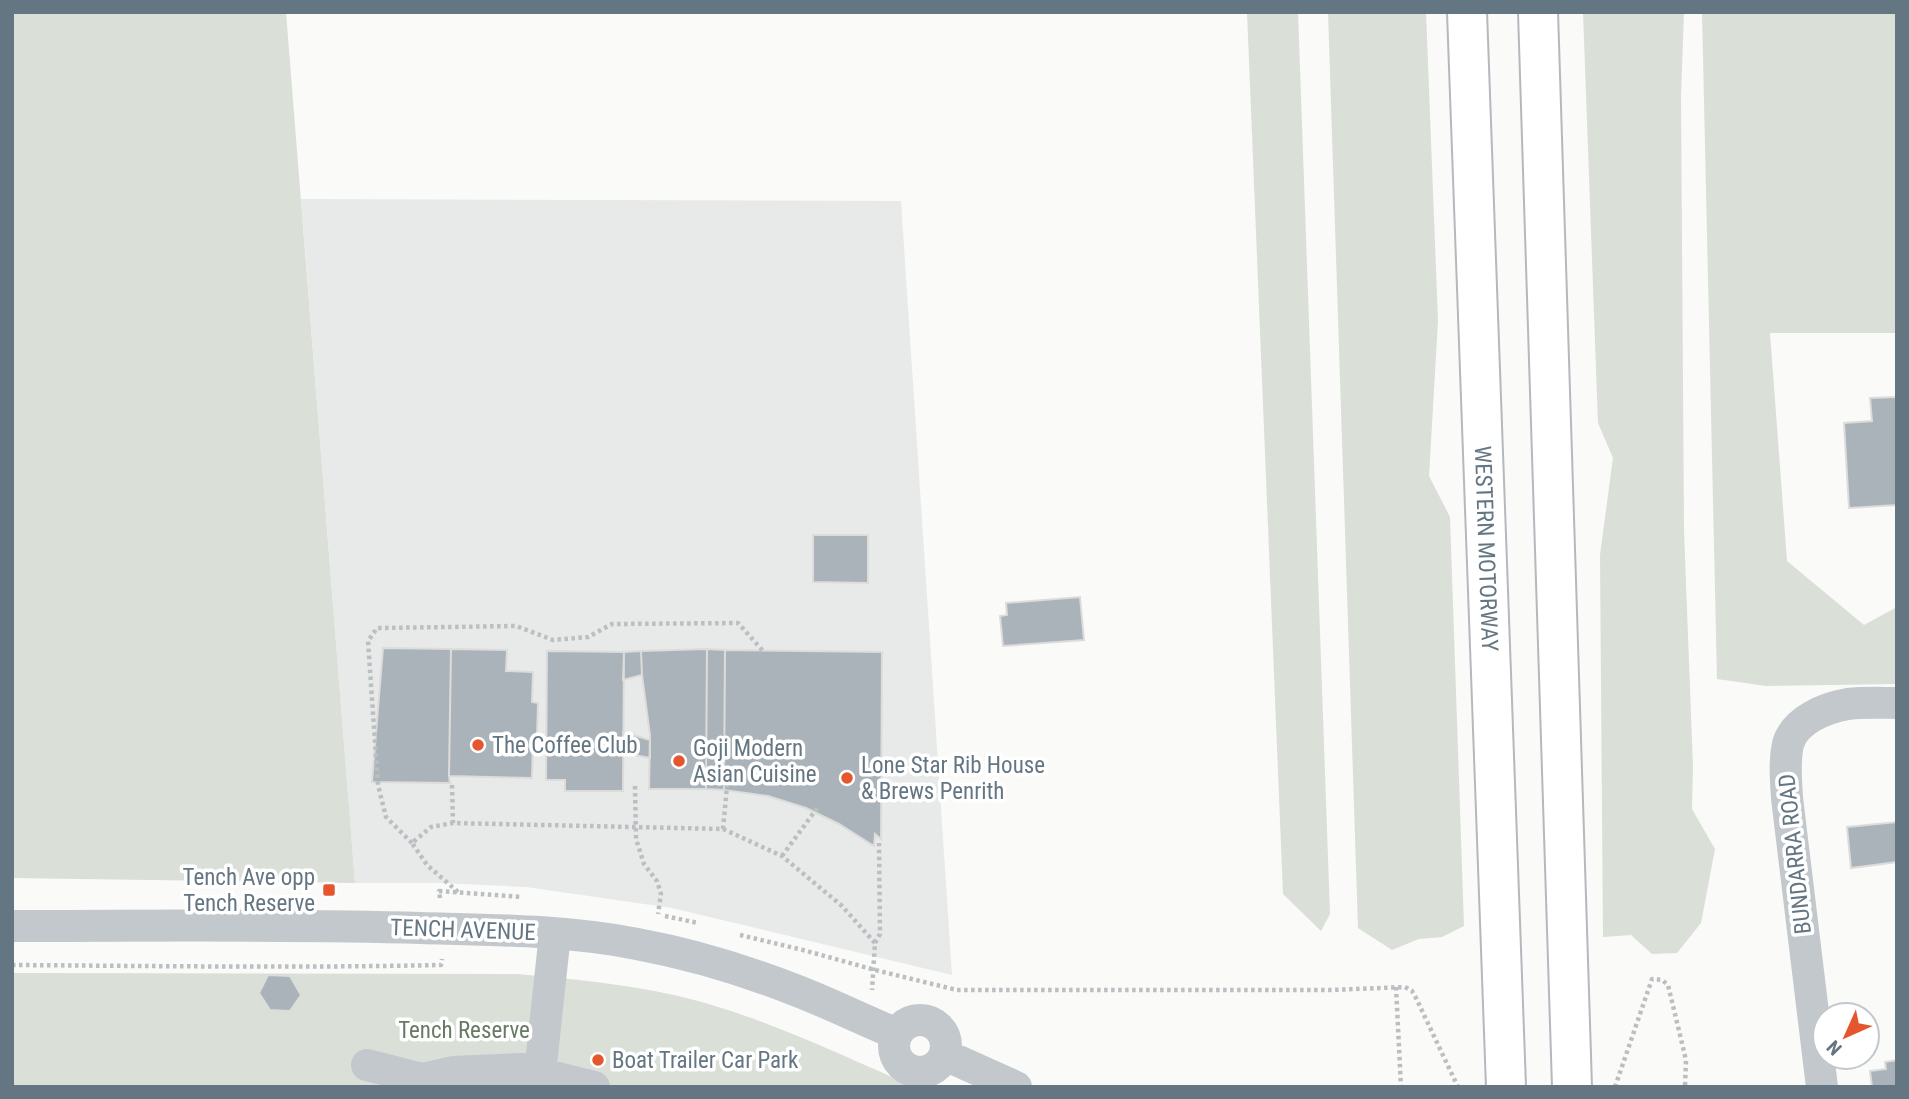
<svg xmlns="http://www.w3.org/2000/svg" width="1909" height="1099" font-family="'Roboto Condensed',sans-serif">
  <rect width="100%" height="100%" fill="#fafaf8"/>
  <path fill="#e8e9e9" d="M301,199L901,201L952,975L672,908L526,887L442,883H355Z"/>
  <path fill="#dadfd7" d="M12,12H286L355,883L12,878Z
    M1247,12H1298L1330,914L1321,931L1283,894Z
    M1328,12H1426L1438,321L1429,476L1450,517L1464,926L1442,937L1419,939L1392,950L1358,928Z
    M1583,12H1684L1681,96L1684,531L1693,767L1692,809L1715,849L1701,923L1677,953L1652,954L1631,935L1603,937L1600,555L1613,458L1598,423Z
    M1702,12H1897V333H1770L1787,561L1864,625L1897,607V684L1766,686L1717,679Z
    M12,973L518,974C583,980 649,986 712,1005C782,1026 848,1058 915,1087H12Z"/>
  <path fill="#aab3b9" stroke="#dcdcda" stroke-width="2" d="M1897,397V505L1849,508L1844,423L1872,421L1870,398Z
    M813,535H868V583L813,582Z
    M1080,597L1084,640L1003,646L1000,616L1007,615L1006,603Z
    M383,648L451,649L449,776L450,783L372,782Z
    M451,649L507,650L506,671L533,672L532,702L538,703L537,737H533L532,778L449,776Z
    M707,649L706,789H649L650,735L642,675L641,651Z
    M707,649L725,650L724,790L706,789Z
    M725,650L882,652L881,839L875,834L874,846L839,824L806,808L768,796L724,790Z
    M547,651L624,652L623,791H565V780H546Z
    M641,651L642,675L623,680L624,652Z
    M623,732L650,740V758L623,753Z
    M1897,822V862L1851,868L1847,827Z
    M268,975L290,976L301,995L290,1011L270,1010L259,993Z
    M1897,1060V1087H1872L1870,1071L1886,1069L1885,1062Z"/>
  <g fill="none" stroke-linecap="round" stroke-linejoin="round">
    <defs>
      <g id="highway">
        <path id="s1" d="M1467,12L1506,1087"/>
        <path d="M1538,12L1572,1087"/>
      </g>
    </defs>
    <use href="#highway" stroke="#b4b9bd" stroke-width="42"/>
    <path stroke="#bbbfc2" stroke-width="4.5" stroke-dasharray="3.5 3.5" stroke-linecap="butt" d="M452,785L453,823
      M635,786L636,839L644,864L657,881L661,894L658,914
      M723,829L727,786
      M412,843L386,817L378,785L368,641L377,628L516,626L553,640L588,637L612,624L738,623L763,651
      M782,856L818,807
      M458,892L427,865L412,843L431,827L453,823L723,829L782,856L842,906L875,943L872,990
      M440,898L439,891L521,897
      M665,916L698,923
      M740,935L803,950L875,970L957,990H1331L1405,987L1412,991L1416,998L1458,1087
      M875,943L880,934L879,843
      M12,965C155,966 298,968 441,965L442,959
      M1396,987L1401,1087
      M1615,1087L1652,979L1662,980L1668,985L1686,1060L1685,1087"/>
    <path stroke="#c3c8cc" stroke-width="32" d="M12,926C148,926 285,924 421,928C493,930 566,930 637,944C691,954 744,970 795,990C829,1003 863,1020 897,1034
      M894 1046a26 26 0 1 1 52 0a26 26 0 1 1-52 0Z
      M945,1055L1016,1087
      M367,1065L422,1079L453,1072L522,1069L594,1087
      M540,1073L555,934
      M1822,1087L1787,798C1786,780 1784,762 1788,744C1795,720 1825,708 1848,704C1864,702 1881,703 1897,703"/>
    <use href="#highway" stroke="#fff" stroke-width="38"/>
  </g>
  <g fill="#e4572e" stroke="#fff" stroke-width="2.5">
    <circle cx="478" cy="745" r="7"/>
    <circle cx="679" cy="761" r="7"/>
    <circle cx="847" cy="778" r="7"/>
    <rect x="322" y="883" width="14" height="14" rx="3.5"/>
    <circle cx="598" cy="1060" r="7"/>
  </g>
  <g text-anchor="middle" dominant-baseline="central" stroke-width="7" stroke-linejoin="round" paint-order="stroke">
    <g font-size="23" fill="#657683" stroke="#fff">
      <text stroke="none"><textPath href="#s1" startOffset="537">WESTERN MOTORWAY</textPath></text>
      <text transform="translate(1795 854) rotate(-96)">BUNDARRA ROAD</text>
      <text transform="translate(463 930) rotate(2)">TENCH AVENUE</text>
    </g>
    <g font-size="23" fill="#657683" stroke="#fff" text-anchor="start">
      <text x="492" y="745">The Coffee Club</text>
      <text x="693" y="748">Goji Modern<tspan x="693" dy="26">Asian Cuisine</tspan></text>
      <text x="861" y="765">Lone Star Rib House<tspan x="861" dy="26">&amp; Brews Penrith</tspan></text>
      <text x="315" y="877" text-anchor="end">Tench Ave opp<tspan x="315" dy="26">Tench Reserve</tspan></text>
      <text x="612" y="1060">Boat Trailer Car Park</text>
    </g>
    <g font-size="23" fill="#687a64" stroke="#fff">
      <text x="464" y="1030">Tench Reserve</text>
    </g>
  </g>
  <rect width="1909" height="1099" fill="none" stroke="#657683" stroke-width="28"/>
  <g transform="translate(1846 1036) rotate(225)"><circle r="33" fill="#ffffff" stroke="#c1c8cd" stroke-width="2"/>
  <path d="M0-5L12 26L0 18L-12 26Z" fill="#e4572e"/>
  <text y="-10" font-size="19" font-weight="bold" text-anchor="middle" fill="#657683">N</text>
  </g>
</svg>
